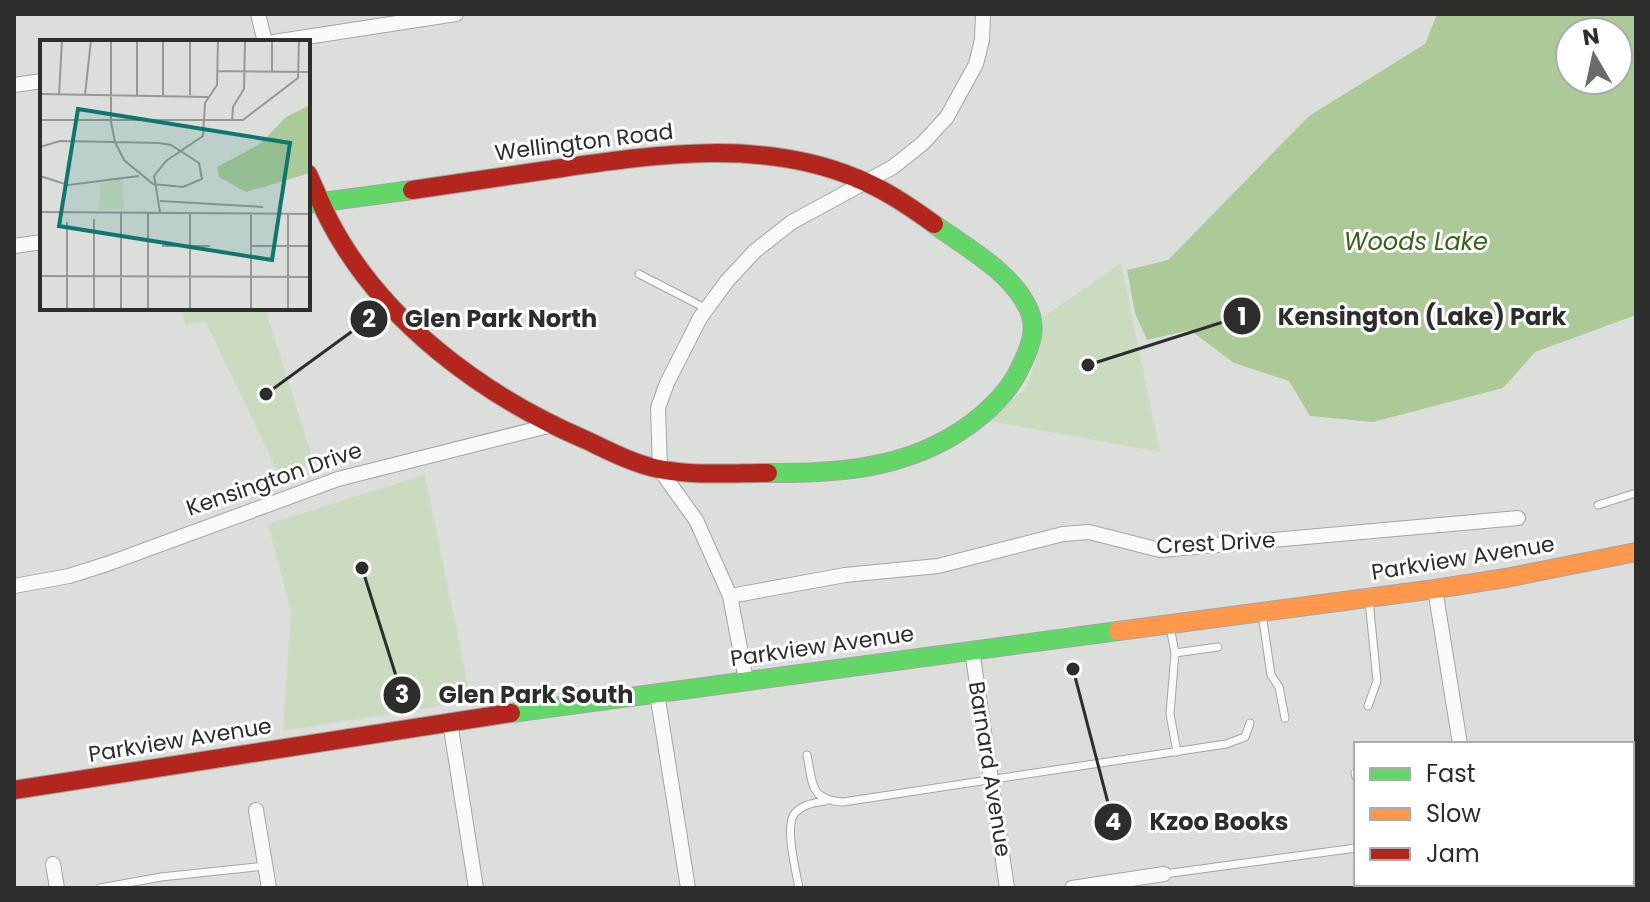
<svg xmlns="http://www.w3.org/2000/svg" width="1650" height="902" font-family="Poppins,sans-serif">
  <rect width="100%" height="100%" fill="#dcdedb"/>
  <path fill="#cadbc0" d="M1121,263L1160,452L990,421L1027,386L1041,345L1043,317Z
    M182,308H265L314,463L279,474L205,321L185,325Z
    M425,475L471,701L283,731L291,612L268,524Z"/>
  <path fill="#acca98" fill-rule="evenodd" d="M1437,14H1636V315L1535,352L1503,388L1373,422L1310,416L1289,381L1234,363L1190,330L1147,340L1135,313L1127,270L1168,260L1309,116L1425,44ZM1570,32H1618V80H1570Z"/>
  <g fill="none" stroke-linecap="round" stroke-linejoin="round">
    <defs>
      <path id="lane" d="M639,274L707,309
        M1598,505L1636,493
        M1262,614L1271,675L1279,687L1285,718
        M1170,627L1175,653L1170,714L1177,752
        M1175,653L1218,647
        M1368,706L1377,681L1369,600
        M807,755C813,783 809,800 843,802L1226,744L1245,737L1250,723
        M1355,773L1356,777
        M1164,874L1356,848
        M100,888L161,877L265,866
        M799,888C796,871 784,825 795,813C803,804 814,803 825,801"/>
      <path id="street" d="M258,14L265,42
        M274,42L456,14
        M14,85L42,81
        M14,246L42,242
        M14,586L69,576L107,564L338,479L552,425
        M1435,589L1460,744
        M730,596L845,575L938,566L1063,534L1089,532L1160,550L1518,518
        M972,650L1007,888
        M746,680L730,596L696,520L660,470L658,408L667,383L700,318L727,281L755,251L792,222L893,167L923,143L947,117L976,64L982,40L983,14
        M657,693L688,888
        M450,722L476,888
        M1632,803H1636
        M256,810L269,888
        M53,864L57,888
        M1481,884L1482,888
        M1072,888L1164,874"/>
      <path id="fast" d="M308,204L412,190
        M768,473C845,474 921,467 982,415C997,402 1012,386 1020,368C1031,346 1039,326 1026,304C1007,269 965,247 934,224
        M511,713L1118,631"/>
      <path id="slow" d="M1118,631L1435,589L1506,578L1636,552"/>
      <path id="jam" d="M308,174C315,189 321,204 328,218C380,320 483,396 586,440C609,451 634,464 659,469C692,476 734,473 768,473
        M412,190C462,183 512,175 562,168C658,154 763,139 856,178C884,189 909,206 934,224
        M14,790L511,713"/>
    </defs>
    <use href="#lane" stroke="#a3a5a3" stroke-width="9"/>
    <use href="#street" stroke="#a3a5a3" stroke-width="16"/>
    <use href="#fast" stroke="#a3a5a3" stroke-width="20"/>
    <use href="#slow" stroke="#a3a5a3" stroke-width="20"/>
    <use href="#jam" stroke="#a3a5a3" stroke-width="20"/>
    <use href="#lane" stroke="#fafafa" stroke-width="7"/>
    <use href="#street" stroke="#fafafa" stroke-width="14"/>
    <use href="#fast" stroke="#63d668" stroke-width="18"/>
    <use href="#slow" stroke="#ff974d" stroke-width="18"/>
    <use href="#jam" stroke="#b3261e" stroke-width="18"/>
  </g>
  <g text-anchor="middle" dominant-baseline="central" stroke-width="6" stroke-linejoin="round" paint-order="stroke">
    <g font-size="22" fill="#2d2e2c" stroke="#fff">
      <text transform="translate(584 142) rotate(-7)">Wellington Road</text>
      <text transform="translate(274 479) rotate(-19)">Kensington Drive</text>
      <text transform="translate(1216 543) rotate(-3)">Crest Drive</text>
      <text transform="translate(1463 558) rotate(-9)">Parkview Avenue</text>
      <text transform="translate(822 646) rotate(-8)">Parkview Avenue</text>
      <text transform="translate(180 740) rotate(-9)">Parkview Avenue</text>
      <text transform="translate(990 769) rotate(81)">Barnard Avenue</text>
    </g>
    <g font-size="24" font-style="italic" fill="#396019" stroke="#fff">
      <text x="1416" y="241">Woods Lake</text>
    </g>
  </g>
  <g transform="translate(40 40)">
    <rect width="270" height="270" fill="#dcdedb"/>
    <path d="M83,139L84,169L59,170L61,143Z" fill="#cadbc0"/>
    <path d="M270,65V133L206,152L179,137L177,127L220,104L246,77Z" fill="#acca98"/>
    <path fill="none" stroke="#969895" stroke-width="2" d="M177,31L270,32M232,31V0M0,54L168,57M19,55L22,0M45,55L51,0M97,55V0M123,55V0M150,55V0M0,80H203L258,38L259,0M192,81L193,67L204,49L205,0M0,107L20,101L75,102L119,103L131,105L159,123L162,139L143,147L113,144L84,120L75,102L71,82V0M0,136L28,145L99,136M120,161L223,167M0,172L270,174M108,172V270M120,172L114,136L126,121L163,96L165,63L177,45L178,0M150,173V270M248,174V270M211,175V270M122,206H170M211,206H270M0,236L270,237M27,270V182M54,270V179M81,270V172"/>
    <path fill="#0f766e" fill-opacity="0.15" stroke="#0f766e" stroke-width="4" d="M38,69L250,103L232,220L19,186Z"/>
    <rect width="270" height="270" fill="none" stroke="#2d2e2c" stroke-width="4"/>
  </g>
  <path fill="none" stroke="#2d2e2c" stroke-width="3" d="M1088 365L1242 316M266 394L369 319M362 568L402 695M1073 669L1113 822"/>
  <g fill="#2d2e2c" stroke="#fff" stroke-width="3">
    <circle cx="1088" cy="365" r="8"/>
    <circle cx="266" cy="394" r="8"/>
    <circle cx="362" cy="568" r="8"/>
    <circle cx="1073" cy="669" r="8"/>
    <circle cx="1242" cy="316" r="20"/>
    <circle cx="369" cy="319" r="20"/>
    <circle cx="402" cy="695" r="20"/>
    <circle cx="1113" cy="822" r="20"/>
  </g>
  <g font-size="24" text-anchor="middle" font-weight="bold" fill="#fff">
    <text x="1242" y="325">1</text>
    <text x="369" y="327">2</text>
    <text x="402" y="703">3</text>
    <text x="1113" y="830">4</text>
  </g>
  <g font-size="24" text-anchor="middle" font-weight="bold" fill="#2d2e2c" stroke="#fff" stroke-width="6" stroke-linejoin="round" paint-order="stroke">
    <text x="1422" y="325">Kensington (Lake) Park</text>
    <text x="501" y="327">Glen Park North</text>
    <text x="536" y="703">Glen Park South</text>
    <text x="1219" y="830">Kzoo Books</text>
  </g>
  <rect width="1650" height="902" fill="none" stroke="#2d2e2c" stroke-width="32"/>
  <rect x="1354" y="742" width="280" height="144" fill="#ffffff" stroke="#ababab" stroke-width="2"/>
  <rect x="1370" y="768" width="40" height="12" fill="#63d668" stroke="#ababab" stroke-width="2"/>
  <text x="1426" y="782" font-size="24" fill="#2d2e2c">Fast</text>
  <rect x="1370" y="808" width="40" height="12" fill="#ff974d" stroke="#ababab" stroke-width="2"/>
  <text x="1426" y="822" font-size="24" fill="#2d2e2c">Slow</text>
  <rect x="1370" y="848" width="40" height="12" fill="#b3261e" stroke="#ababab" stroke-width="2"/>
  <text x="1426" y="862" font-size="24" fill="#2d2e2c">Jam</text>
  <g transform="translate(1594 56) rotate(351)"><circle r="38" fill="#ffffff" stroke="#ababab" stroke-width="2"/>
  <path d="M0-6L14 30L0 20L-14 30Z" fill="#6a6c69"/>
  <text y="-12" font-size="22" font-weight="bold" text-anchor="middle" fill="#2d2e2c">N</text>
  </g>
</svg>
